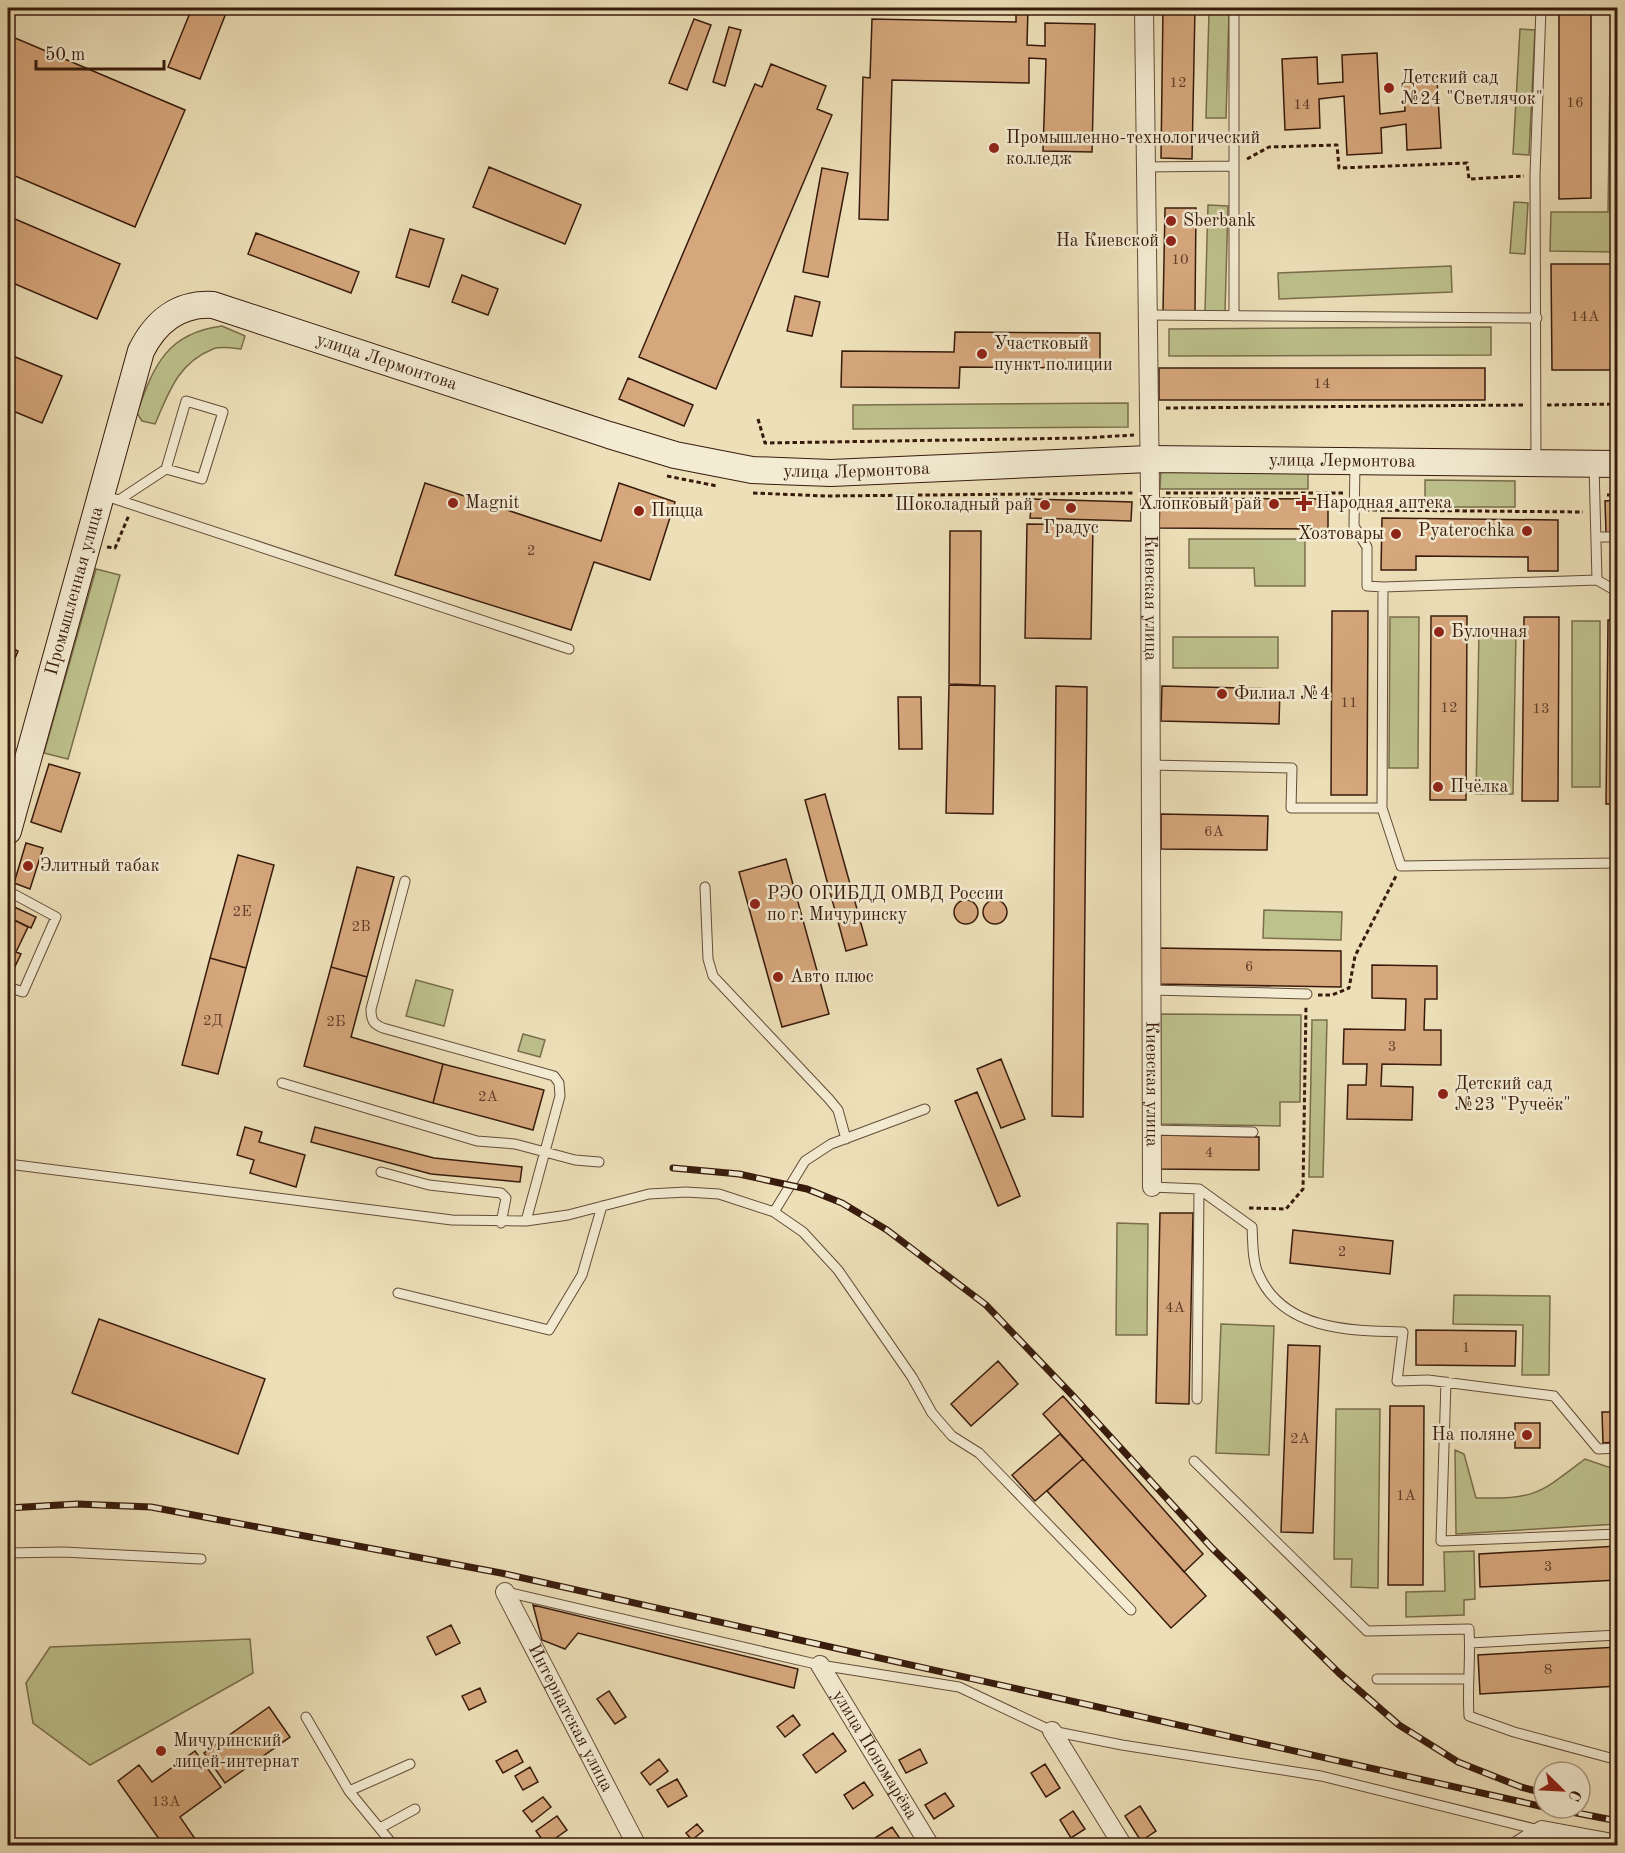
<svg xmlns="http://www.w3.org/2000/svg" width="1625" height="1853" font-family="'Old Standard TT',serif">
  <rect width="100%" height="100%" fill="#ede0b9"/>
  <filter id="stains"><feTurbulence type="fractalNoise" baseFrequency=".00333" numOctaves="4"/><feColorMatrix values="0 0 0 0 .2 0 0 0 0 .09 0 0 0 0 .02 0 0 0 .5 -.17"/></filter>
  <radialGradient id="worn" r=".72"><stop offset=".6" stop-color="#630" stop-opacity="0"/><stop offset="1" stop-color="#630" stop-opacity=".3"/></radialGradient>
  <path fill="#bdc18c" stroke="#7a6e4c" stroke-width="1.5" d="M1611,8H1618L1617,252L1550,251L1551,212H1608Z
    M1209,12H1229L1226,118H1206Z
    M1520,29L1535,30L1529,155L1513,154Z
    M1514,202L1528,203L1525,254L1510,253Z
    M1208,205L1228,206L1225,312L1205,311Z
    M1451,266L1452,292L1279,299L1278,273Z
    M222,326L245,336L241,349C233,348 221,346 213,349C178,363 169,392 155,424L142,421L137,413C154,365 167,333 222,326Z
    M1491,327V355L1169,356V329Z
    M1128,403V427L853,429V405Z
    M1161,469L1308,470V489H1160Z
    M1425,480L1515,481V507H1425Z
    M1189,539H1305V586H1255L1254,568H1189Z
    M96,569L120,575L68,759L44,753Z
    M1390,617H1419L1418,768H1389Z
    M1572,621H1600V787H1572Z
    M1479,630L1516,631L1513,794H1476Z
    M1173,637H1278V668H1173Z
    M1264,910L1342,912L1341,940L1263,938Z
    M416,980L453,990L444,1026L406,1016Z
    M1161,1014L1301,1015L1300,1102H1280V1126L1160,1124Z
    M1312,1020H1327L1323,1177H1309Z
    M523,1034L545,1040L540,1057L518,1051Z
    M1117,1223L1148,1224L1147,1335H1116Z
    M1454,1295L1550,1296L1549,1375H1522L1523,1325L1453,1324Z
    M1221,1324L1274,1326L1269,1455L1216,1453Z
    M1336,1409H1380L1378,1588L1351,1587L1352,1559H1334Z
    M1455,1450L1464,1454L1476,1498C1536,1499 1539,1494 1585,1459L1617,1470V1524L1456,1534Z
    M1474,1551L1475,1599L1464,1600V1615L1406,1617V1592L1445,1591L1444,1552Z
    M250,1639L253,1673L90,1765L33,1723L26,1683L50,1647Z"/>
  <path fill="#d6a77c" stroke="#381b0c" stroke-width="1.5" d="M192,8H228L200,79L168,67Z
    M1016,8H1028L1027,45L1045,46V23L1095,24L1092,152L1043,151L1046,59L1029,58V83L892,80L888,220L859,219L863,77L870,78L872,19L1016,22Z
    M1163,8H1195L1192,159L1161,158Z
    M1559,8H1591V198L1559,199Z
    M694,19L711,25L687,90L669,83Z
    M729,27L741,30L725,86L713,82Z
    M8,35L185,110L135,227L8,173Z
    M1377,53L1380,114L1405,111L1404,82L1437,80L1441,148L1407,150L1406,124L1381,128L1382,153L1347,155L1344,96L1319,99L1320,128L1285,130L1282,59L1317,57L1318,84L1343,82L1342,55Z
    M771,64L826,86L817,109L832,115L716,389L639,357L755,84L762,87Z
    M489,167L581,205L565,244L473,207Z
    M822,168L848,173L828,277L803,272Z
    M1165,208H1196L1195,311H1163Z
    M8,216L120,264L97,319L8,281Z
    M410,229L444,239L429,287L396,277Z
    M256,233L359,272L351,293L248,254Z
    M1551,264H1618V370H1552Z
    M462,275L498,289L488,315L452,302Z
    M795,296L820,302L812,336L787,331Z
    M955,332L1100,333V368L960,367L959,388L841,387L842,351L954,352Z
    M8,354L62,376L42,423L8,409Z
    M1159,368H1485V400H1159Z
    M628,378L693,405L684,426L619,399Z
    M425,483L601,541L619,483L675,502L650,580L594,562L571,630L395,575Z
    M1160,498L1328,499V529L1159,528Z
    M1032,499L1132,502L1131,521L1030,518Z
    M1618,500V533H1606L1605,501Z
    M1382,518L1558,520V571H1528V557L1416,556V570H1381Z
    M1027,524L1093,525L1091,639L1025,638Z
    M950,531H981L980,685L949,684Z
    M1332,611H1368L1367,795H1331Z
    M1431,616H1467L1466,800H1430Z
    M1524,617H1559L1558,801H1522Z
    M1608,620H1618V804H1606Z
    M8,646L18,651L8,675Z
    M949,685L995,686L993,814L946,813Z
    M1056,686L1087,687L1083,1117L1052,1116Z
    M1162,686L1280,689L1279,724L1161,721Z
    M898,697H921L922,749H899Z
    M49,764L80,773L61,832L31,822Z
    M825,794L867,945L846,951L805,800Z
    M1161,814L1268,816L1267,850L1161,849Z
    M26,843L43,848L30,889L14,883Z
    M238,855L274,865L246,968L210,958Z
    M786,859L829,1014L782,1027L739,872Z
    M357,867L394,877L367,977L331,967Z
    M983 912a12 12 0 1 1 24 0a12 12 0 1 1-24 0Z
    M954 912a12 12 0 1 1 24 0a12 12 0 1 1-24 0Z
    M10,905L36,917L31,928L8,917Z
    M8,917L28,927L16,952L21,954L11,975L8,973Z
    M1157,948L1341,951V987L1157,984Z
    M210,958L246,968L218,1074L182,1065Z
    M1372,965L1437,966V999H1425L1424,1030H1441V1065L1382,1064L1381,1086L1413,1087L1412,1120L1347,1119L1348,1085H1366L1367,1064H1343L1344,1029L1405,1030L1406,999L1372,998Z
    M331,967L367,977L351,1037L443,1064L433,1103L304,1066Z
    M1001,1059L1025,1119L1001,1128L977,1069Z
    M443,1064L544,1090L533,1130L433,1103Z
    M977,1092L1020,1196L998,1206L955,1101Z
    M245,1127L262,1132L259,1142L305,1155L296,1187L250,1173L254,1160L237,1155Z
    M315,1127L434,1158L522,1167L520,1182L431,1174L311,1142Z
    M1158,1135L1259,1137V1170L1158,1169Z
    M1160,1213H1193L1189,1404L1156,1403Z
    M1293,1230L1393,1241L1390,1274L1290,1263Z
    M99,1319L265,1379L238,1454L72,1393Z
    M1416,1330L1516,1331L1515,1366L1416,1365Z
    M1288,1345L1320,1346L1313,1533L1281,1532Z
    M998,1361L1018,1384L971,1426L951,1404Z
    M1063,1396L1203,1554L1184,1572L1043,1414Z
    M1390,1406H1424L1423,1585H1388Z
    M1602,1412H1618V1442L1603,1443Z
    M1515,1423H1540V1448H1515Z
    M1060,1434L1083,1459L1035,1501L1012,1475Z
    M1083,1459L1206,1596L1171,1628L1047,1491Z
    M1618,1546V1580L1480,1587L1479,1554Z
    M533,1605L798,1669L794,1688L578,1633L565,1649L542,1640Z
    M451,1625L460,1643L436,1655L427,1637Z
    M1618,1647V1686L1480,1694L1478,1655Z
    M480,1688L486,1702L469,1710L462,1696Z
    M609,1691L626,1717L615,1724L597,1699Z
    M269,1707L290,1737L225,1783L204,1753Z
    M793,1715L800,1725L785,1737L777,1727Z
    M833,1733L846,1751L816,1773L803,1755Z
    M920,1749L927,1763L906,1773L899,1760Z
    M517,1750L523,1762L503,1773L496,1761Z
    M195,1751L221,1787L180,1817L200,1846H164L118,1781L139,1765L152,1782Z
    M659,1759L668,1771L650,1785L641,1773Z
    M1045,1764L1060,1788L1046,1797L1031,1773Z
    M530,1767L538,1782L523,1790L515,1776Z
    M677,1779L687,1796L668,1807L657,1790Z
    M864,1782L873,1795L853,1809L844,1795Z
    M945,1793L954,1806L934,1819L925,1805Z
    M543,1797L551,1807L532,1822L523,1811Z
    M1140,1806L1156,1831L1141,1841L1125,1816Z
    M1073,1811L1085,1829L1071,1838L1060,1820Z
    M557,1816L567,1830L546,1845L536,1831Z
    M697,1824L703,1831L692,1840L686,1833Z
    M892,1827L901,1840L893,1846H881L875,1838Z"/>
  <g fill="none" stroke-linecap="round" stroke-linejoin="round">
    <defs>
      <path id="lane" d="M1145,167L1234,166
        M1147,315L1537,318
        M1234,316V8
        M1536,461L1535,175L1541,8
        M1355,463L1354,526L1367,547V586L1383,587
        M103,495L569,649
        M119,500L166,469L202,479L223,412L186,401L166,469
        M1596,537H1618
        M1597,580L1618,592
        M1149,765L1292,768L1291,808H1382L1383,587L1597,580L1594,465
        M1382,808L1401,866L1618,863
        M405,881L371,1009C371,1020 373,1024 383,1028L554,1076L559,1083L560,1096L526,1221
        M705,887L708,959L713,976L829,1099L838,1110L846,1139
        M8,891L56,917L23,992L8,987
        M1150,990L1307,994
        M282,1083L477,1141L515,1144L575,1160L599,1162
        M1151,1130L1253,1132
        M8,1164L452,1220L526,1221L568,1215L649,1194L686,1192L719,1194L774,1212L805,1161L831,1144L925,1109
        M381,1172L429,1185L501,1193L506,1198L501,1223
        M1152,1187L1199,1189L1252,1227C1253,1241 1252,1260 1258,1273C1282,1330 1349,1331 1403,1332L1397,1381L1428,1380L1554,1396L1598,1449L1618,1448
        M774,1212L803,1232L838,1270L912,1377L932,1413L952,1436L979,1453L1131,1610
        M398,1293L549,1330L582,1275L602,1206
        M1446,1382L1441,1541L1618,1534
        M1197,1399L1199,1189
        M1194,1461L1367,1631L1469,1629C1471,1659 1467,1686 1469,1716L1514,1732L1618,1760
        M8,1553L63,1552L201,1559
        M506,1592L820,1665L959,1687L1052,1731L1122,1745L1321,1776L1539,1830
        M1470,1643L1618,1635
        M1377,1679H1467
        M306,1717L349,1791L394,1846
        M349,1791L410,1764
        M380,1828L415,1809"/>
      <g id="street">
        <path id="s1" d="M1144,8L1150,493L1152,1187"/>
        <path id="s2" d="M505,1592L637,1846"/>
        <path id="s3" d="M820,1665L930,1846"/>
        <path d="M1052,1731L1123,1846"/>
        <path d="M1517,1846L1542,1830L1618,1844"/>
      </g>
      <g id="secondary">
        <path id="s4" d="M8,831L141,351C156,321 179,303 213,305L609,435L675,455L752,470L831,473L1149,459L1618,464"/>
      </g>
    </defs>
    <use href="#lane" stroke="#654c37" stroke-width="11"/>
    <use href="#street" stroke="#654c37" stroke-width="20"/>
    <use href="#secondary" stroke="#381b0c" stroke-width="28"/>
    <path stroke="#381b0c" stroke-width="3" stroke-dasharray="4.5 3" stroke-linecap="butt" d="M1247,159L1269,147L1337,145L1339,168L1467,163L1469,179L1524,176
      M1547,405L1618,404
      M1166,408L1523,405
      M758,419L765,443L1083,438L1134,435
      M667,476L717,486
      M753,493L825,496L1133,493
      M1166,493H1343
      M1607,495H1618
      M1365,510L1583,512
      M107,547L115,548L129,515
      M1318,995H1332L1349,988L1355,956L1396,876
      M1249,1208L1286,1209L1303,1189L1306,1005"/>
    <use href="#lane" stroke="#f3ebd2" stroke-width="9"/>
    <use href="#street" stroke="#f3ebd2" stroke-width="18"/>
    <use href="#secondary" stroke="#f3ebd2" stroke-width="26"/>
    <defs>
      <path id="rail" d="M673,1168L739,1174L807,1189L842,1203L887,1230L986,1305L1075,1398L1212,1548L1339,1673L1399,1725L1458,1762L1521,1787L1544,1793
        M8,1508L77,1504L151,1507L501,1573L1544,1807
        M1551,1808L1618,1821"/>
    </defs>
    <use href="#rail" stroke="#381b0c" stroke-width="7"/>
    <use href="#rail" stroke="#f3ebd2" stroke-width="4.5" stroke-dasharray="14" stroke-linecap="butt"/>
  </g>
  <g fill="#8f2418" stroke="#f3ebd2" stroke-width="2">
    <circle cx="1389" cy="88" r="6"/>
    <circle cx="994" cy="148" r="6"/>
    <circle cx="1171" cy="221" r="6"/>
    <circle cx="1171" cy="241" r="6"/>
    <circle cx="982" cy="354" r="6"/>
    <circle cx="453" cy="503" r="6"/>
    <path d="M1301 494h6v6h6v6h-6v6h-6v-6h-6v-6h6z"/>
    <circle cx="1274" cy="504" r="6"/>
    <circle cx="1045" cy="505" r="6"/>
    <circle cx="1071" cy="508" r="6"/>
    <circle cx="639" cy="511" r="6"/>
    <circle cx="1527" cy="531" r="6"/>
    <circle cx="1396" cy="534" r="6"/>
    <circle cx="1439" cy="632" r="6"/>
    <circle cx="1222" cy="694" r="6"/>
    <circle cx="1438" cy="787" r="6"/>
    <circle cx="28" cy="866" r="6"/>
    <circle cx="755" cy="904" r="6"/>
    <circle cx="778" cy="977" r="6"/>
    <circle cx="1443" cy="1094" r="6"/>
    <circle cx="1527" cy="1435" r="6"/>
    <circle cx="161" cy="1751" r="6"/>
  </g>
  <g text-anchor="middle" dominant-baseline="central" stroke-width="5" stroke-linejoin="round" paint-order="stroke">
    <g font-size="15" fill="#603e28">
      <text x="1178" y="83">12</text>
      <text x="1575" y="103">16</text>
      <text x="1302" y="105">14</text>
      <text x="1180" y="260">10</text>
      <text x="1585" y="317">14А</text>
      <text x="1322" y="384">14</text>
      <text x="531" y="551">2</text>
      <text x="1349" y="703">11</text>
      <text x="1449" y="708">12</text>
      <text x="1541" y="709">13</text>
      <text x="1214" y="832">6А</text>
      <text x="242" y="912">2Е</text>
      <text x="361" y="927">2В</text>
      <text x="1249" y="967">6</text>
      <text x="213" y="1021">2Д</text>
      <text x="336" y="1022">2Б</text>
      <text x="1392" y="1047">3</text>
      <text x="488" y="1097">2А</text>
      <text x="1209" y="1153">4</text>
      <text x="1342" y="1252">2</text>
      <text x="1175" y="1308">4А</text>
      <text x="1466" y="1348">1</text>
      <text x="1300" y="1439">2А</text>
      <text x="1406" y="1496">1А</text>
      <text x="1548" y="1567">3</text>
      <text x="1548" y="1670">8</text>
      <text x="166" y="1802">13А</text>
    </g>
    <g font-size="18" fill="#381b0c" stroke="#f3ebd2" text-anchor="start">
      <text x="1401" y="78">Детский сад<tspan x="1401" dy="21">№24 "Светлячок"</tspan></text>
      <text x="1006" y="138">Промышленно-технологический<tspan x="1006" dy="21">колледж</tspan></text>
      <text x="1183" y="221">Sberbank</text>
      <text x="1159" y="241" text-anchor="end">На Киевской</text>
      <text x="994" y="344">Участковый<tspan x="994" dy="21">пункт полиции</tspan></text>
      <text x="465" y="503">Magnit</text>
      <text x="1316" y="503">Народная аптека</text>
      <text x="1262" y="504" text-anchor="end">Хлопковый рай</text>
      <text x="1033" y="505" text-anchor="end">Шоколадный рай</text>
      <text x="651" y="511">Пицца</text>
      <text x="1071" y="528" text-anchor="middle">Градус</text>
      <text x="1515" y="531" text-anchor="end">Pyaterochka</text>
      <text x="1384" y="534" text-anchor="end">Хозтовары</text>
      <text x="1451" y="632">Булочная</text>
      <text x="1234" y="694">Филиал №4</text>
      <text x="1450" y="787">Пчёлка</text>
      <text x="40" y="866">Элитный табак</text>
      <text x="767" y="894">РЭО ОГИБДД ОМВД России<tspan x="767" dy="21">по г. Мичуринску</tspan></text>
      <text x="790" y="977">Авто плюс</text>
      <text x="1455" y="1084">Детский сад<tspan x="1455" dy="21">№23 "Ручеёк"</tspan></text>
      <text x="1515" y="1435" text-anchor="end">На поляне</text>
      <text x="173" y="1741">Мичуринский<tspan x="173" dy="21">лицей-интернат</tspan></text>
    </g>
    <g font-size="18" fill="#381b0c" stroke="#f3ebd2">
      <text stroke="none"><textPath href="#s4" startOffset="772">улица Лермонтова</textPath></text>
      <text stroke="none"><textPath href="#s4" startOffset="1744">улица Лермонтова</textPath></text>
      <text stroke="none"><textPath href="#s4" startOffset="1258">улица Лермонтова</textPath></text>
      <text stroke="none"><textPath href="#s4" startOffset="249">Промышленная улица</textPath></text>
      <text stroke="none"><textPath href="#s1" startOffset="590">Киевская улица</textPath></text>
      <text stroke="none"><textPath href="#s1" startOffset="1076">Киевская улица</textPath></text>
      <text stroke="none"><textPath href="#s2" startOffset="142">Интернатская улица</textPath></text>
      <text stroke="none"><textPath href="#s3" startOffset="105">улица Пономарёва</textPath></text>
    </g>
  </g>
  <rect width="1625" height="1853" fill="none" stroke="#ede0b9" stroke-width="30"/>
  <rect x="9" y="9" width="1607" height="1835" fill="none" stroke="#381b0c" stroke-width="3"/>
  <rect x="15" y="15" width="1595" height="1823" fill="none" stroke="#381b0c" stroke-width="1.5"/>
  <g transform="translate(1562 1790) rotate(114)"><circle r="28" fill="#f3ebd2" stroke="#a89883" stroke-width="1.5"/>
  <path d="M0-4.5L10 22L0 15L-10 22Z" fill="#8f2418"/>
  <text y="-9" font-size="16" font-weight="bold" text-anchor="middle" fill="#381b0c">С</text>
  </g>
  <path d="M36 60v9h128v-9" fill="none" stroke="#381b0c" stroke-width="3"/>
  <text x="45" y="60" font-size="18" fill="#381b0c" stroke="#f3ebd2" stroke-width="4.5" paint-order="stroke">50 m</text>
  <rect width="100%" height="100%" filter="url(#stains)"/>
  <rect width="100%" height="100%" fill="url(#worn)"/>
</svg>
